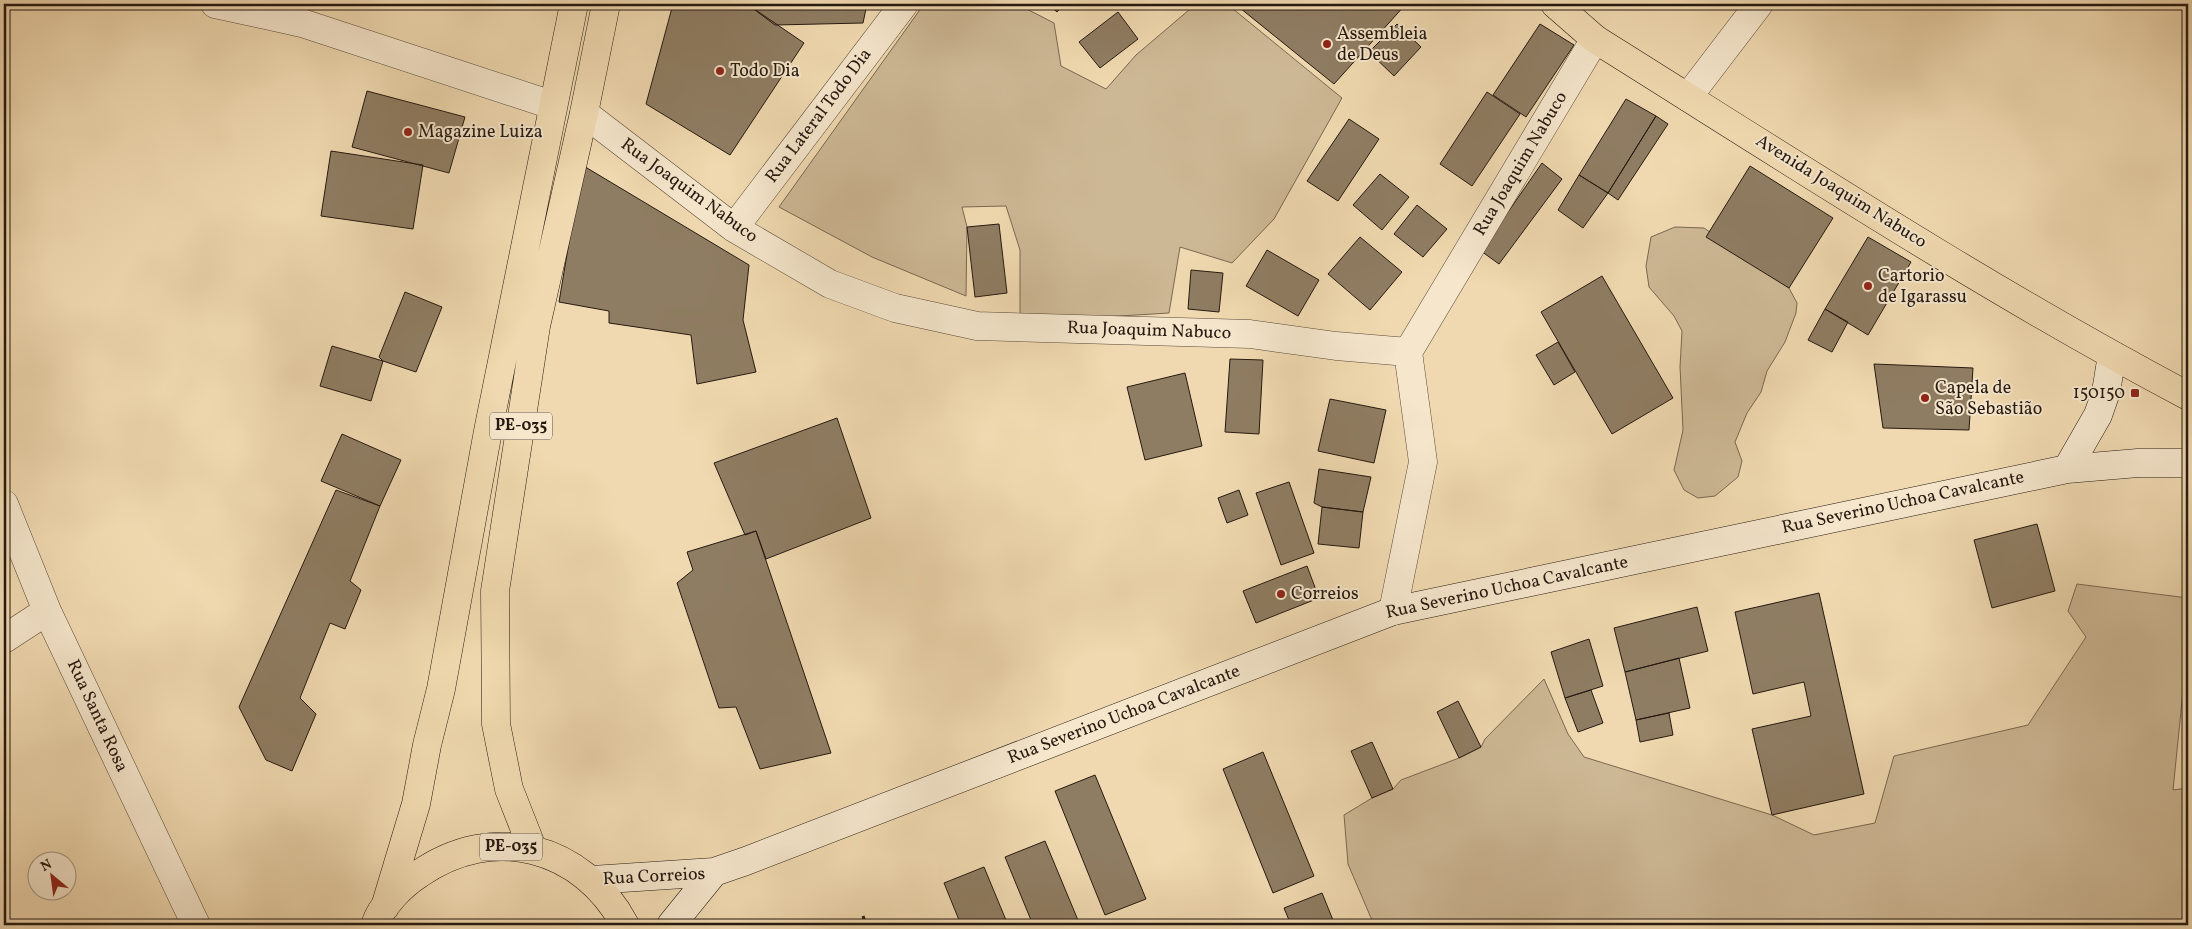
<svg xmlns="http://www.w3.org/2000/svg" width="2192" height="929" font-family="Vollkorn,serif">
  <rect width="100%" height="100%" fill="#f0d9b0"/>
  <filter id="stains"><feTurbulence type="fractalNoise" baseFrequency=".004" numOctaves="4"/><feColorMatrix values="0 0 0 0 .2 0 0 0 0 .09 0 0 0 0 .02 0 0 0 .5 -.17"/></filter>
  <radialGradient id="worn" r=".72"><stop offset=".6" stop-color="#630" stop-opacity="0"/><stop offset="1" stop-color="#630" stop-opacity=".3"/></radialGradient>
  <path fill="#cdb895" stroke="#796852" d="M924,4H1017L1054,23L1061,66L1106,89L1136,55L1196,4H1227L1342,98L1274,219L1232,263L1180,247L1169,313L1020,322V250L1006,206L962,207L967,227L966,296L872,257L779,207Z
    M1675,227L1704,228L1789,288L1797,303L1796,313L1785,342L1767,371L1761,392L1747,413L1735,442L1742,461L1738,477L1715,496L1698,498L1684,490L1674,470L1683,430L1680,367L1682,331L1674,316L1649,287L1646,266L1651,237Z
    M2077,584L2188,598V642L2173,790L2188,788V925H1374L1348,864L1344,815L1372,798L1393,789L1401,780L1459,758L1481,747L1485,739L1544,679L1568,734L1584,757L1772,815L1814,835L1875,823L1894,756L2028,725L2086,637L2068,611Z"/>
  <path fill="#8f7d63" stroke="#251910" d="M673,4H747L804,43L730,155L646,104Z
    M747,4H867L863,23L775,25Z
    M1048,4H1064L1057,12Z
    M1235,4H1406L1334,84Z
    M1118,12L1138,39L1100,68L1079,42Z
    M1397,24L1421,47L1394,76L1369,52Z
    M1540,24L1574,45L1526,117L1493,95Z
    M367,91L465,117L449,173L352,147Z
    M1487,92L1520,114L1472,186L1440,164Z
    M1626,99L1656,116L1608,193L1579,175Z
    M1656,116L1668,124L1618,200L1608,193Z
    M1349,119L1379,139L1338,201L1307,181Z
    M331,151L423,165L413,229L321,216Z
    M1542,163L1562,179L1499,264L1481,251Z
    M582,165L749,265L743,320L756,372L697,384L691,335L609,323V311L559,302Z
    M1750,166L1833,218L1789,288L1706,237Z
    M1380,174L1409,197L1382,230L1353,205Z
    M1579,175L1608,193L1583,228L1558,210Z
    M1417,205L1447,229L1423,257L1394,234Z
    M999,224L1007,293L975,297L967,227Z
    M1360,237L1402,272L1370,310L1328,274Z
    M1868,237L1911,262L1868,335L1825,309Z
    M1267,250L1319,280L1298,316L1246,286Z
    M1191,270L1223,273L1219,312L1188,309Z
    M1602,276L1673,398L1612,434L1541,312Z
    M405,292L442,307L416,372L383,361L379,357Z
    M1825,309L1848,322L1832,352L1808,340Z
    M1558,342L1575,372L1554,385L1536,355Z
    M332,346L383,361L371,401L320,386Z
    M1230,359L1263,360L1259,434L1225,432Z
    M1874,364L1973,368L1969,430L1883,428Z
    M1185,373L1202,446L1145,460L1127,387Z
    M1330,399L1386,410L1374,463L1318,451Z
    M837,418L871,518L766,559L756,531L745,535L714,463Z
    M342,434L401,460L380,506L321,481Z
    M1319,469L1371,477L1363,512L1322,507L1314,503Z
    M1289,482L1314,553L1281,565L1256,493Z
    M336,490L380,506L350,581L361,590L345,629L330,623L300,698L316,714L292,771L266,760L239,707Z
    M1239,490L1248,515L1227,523L1218,498Z
    M1322,507L1363,512L1359,548L1318,544Z
    M2037,524L2055,591L1992,608L1974,540Z
    M756,531L831,753L760,769L736,707L719,708L677,583L693,570L687,552Z
    M1307,566L1319,598L1256,623L1243,591Z
    M1819,593L1864,794L1772,815L1752,729L1811,716L1804,682L1753,694L1735,612Z
    M1697,607L1708,651L1625,672L1614,628Z
    M1589,639L1603,686L1565,698L1551,652Z
    M1679,658L1690,708L1636,720L1625,672Z
    M1591,690L1603,723L1578,732L1565,698Z
    M1458,701L1481,747L1459,758L1437,712Z
    M1669,713L1673,735L1640,742L1636,720Z
    M1372,742L1393,789L1372,798L1351,751Z
    M1263,752L1314,876L1273,893L1223,769Z
    M1095,775L1146,899L1105,915L1055,791Z
    M1045,841L1080,925H1033L1005,857Z
    M984,867L1008,925H961L944,883Z
    M1322,893L1335,925H1291L1284,908Z"/>
  <g fill="none" stroke-linecap="round" stroke-linejoin="round">
    <defs>
      <path id="street" d="M215,4L302,23L552,105
        M1688,97L1759,4
        M584,113L734,228L830,284L895,308L977,326L1250,334L1336,346L1408,352
        M734,228L904,4
        M1408,352L1595,39
        M4,504L47,611L196,925
        M1393,611L1423,462L1408,352
        M4,639L47,611"/>
      <path id="secondary" d="M2067,469L2098,415L2106,392L2112,355
        M592,880L714,872L746,861L1393,611L2067,469L2138,463H2188
        M671,925L714,872"/>
      <path id="primary" d="M1555,4L1595,39C1790,161 1984,288 2188,396
        M533,850L509,789L496,724L495,591L536,326L584,113L606,4
        M385,907L416,804L427,745L441,689L488,431L574,4
        M375,925C381,906 402,885 419,874C493,822 583,846 625,925"/>
    </defs>
    <use href="#street" stroke="#584938" stroke-width="29"/>
    <use href="#secondary" stroke="#251910" stroke-width="29"/>
    <use href="#primary" stroke="#251910" stroke-width="29"/>
    <path stroke="#251910" stroke-width="3" stroke-dasharray="4 2.5" stroke-linecap="butt" d="M863,916L866,925"/>
    <use href="#street" stroke="#f5e6cc" stroke-width="28"/>
    <use href="#secondary" stroke="#f5e6cc" stroke-width="28"/>
    <use href="#primary" stroke="#f0d9b0" stroke-width="28"/>
  </g>
  <g fill="#8f2418" stroke="#f5e6cc" stroke-width="2">
    <circle cx="1327" cy="44" r="5"/>
    <circle cx="720" cy="71" r="5"/>
    <circle cx="408" cy="132" r="5"/>
    <circle cx="1868" cy="286" r="5"/>
    <rect x="2130" y="388" width="10" height="10" rx="2.5"/>
    <circle cx="1925" cy="398" r="5"/>
    <circle cx="1281" cy="594" r="5"/>
  </g>
  <g text-anchor="middle" dominant-baseline="central" stroke-width="4" stroke-linejoin="round" paint-order="stroke">
    <g fill="#f5e6cc" stroke="#635648" stroke-width="1">
      <rect x="490" y="412.5" width="62" height="27" rx="4"/>
      <rect x="480" y="833.5" width="62" height="27" rx="4"/>
    </g>
    <g font-size="16" font-weight="bold" fill="#251910">
      <text x="521" y="426">PE-035</text>
      <text x="511" y="847">PE-035</text>
    </g>
    <g font-size="18" fill="#251910" stroke="#f5e6cc" text-anchor="start">
      <text x="1337" y="34">Assembleia<tspan x="1337" dy="21">de Deus</tspan></text>
      <text x="730" y="71">Todo Dia</text>
      <text x="418" y="132">Magazine Luiza</text>
      <text x="1878" y="276">Cartorio<tspan x="1878" dy="21">de Igarassu</tspan></text>
      <text x="1935" y="388">Capela de<tspan x="1935" dy="21">São Sebastião</tspan></text>
      <text x="2125" y="393" text-anchor="end">150150</text>
      <text x="1291" y="594">Correios</text>
    </g>
    <g font-size="18" fill="#251910" stroke="#f5e6cc">
      <text transform="translate(819 116) rotate(-53)">Rua Lateral Todo Dia</text>
      <text transform="translate(1521 164) rotate(-59)">Rua Joaquim Nabuco</text>
      <text transform="translate(689 191) rotate(36)">Rua Joaquim Nabuco</text>
      <text transform="translate(1841 192) rotate(32)">Avenida Joaquim Nabuco</text>
      <text transform="translate(1149 331) rotate(2)">Rua Joaquim Nabuco</text>
      <text transform="translate(1903 503) rotate(-12)">Rua Severino Uchoa Cavalcante</text>
      <text transform="translate(1507 588) rotate(-12)">Rua Severino Uchoa Cavalcante</text>
      <text transform="translate(1124 715) rotate(-21)">Rua Severino Uchoa Cavalcante</text>
      <text transform="translate(97 716) rotate(65)">Rua Santa Rosa</text>
      <text transform="translate(654 877) rotate(-3)">Rua Correios</text>
    </g>
  </g>
  <rect width="2192" height="929" fill="none" stroke="#f0d9b0" stroke-width="20"/>
  <rect x="5" y="5" width="2182" height="919" fill="none" stroke="#251910" stroke-width="2.5"/>
  <rect x="10" y="10" width="2172" height="909" fill="none" stroke="#251910"/>
  <g transform="translate(52 876) rotate(331)"><circle r="24" fill="#f5e6cc" stroke="#a29481"/>
  <path d="M0-4L9 19L0 12L-9 19Z" fill="#8f2418"/>
  <text y="-8" font-size="14" font-weight="bold" text-anchor="middle" fill="#251910">N</text>
  </g>
  <rect width="100%" height="100%" filter="url(#stains)"/>
  <rect width="100%" height="100%" fill="url(#worn)"/>
</svg>
